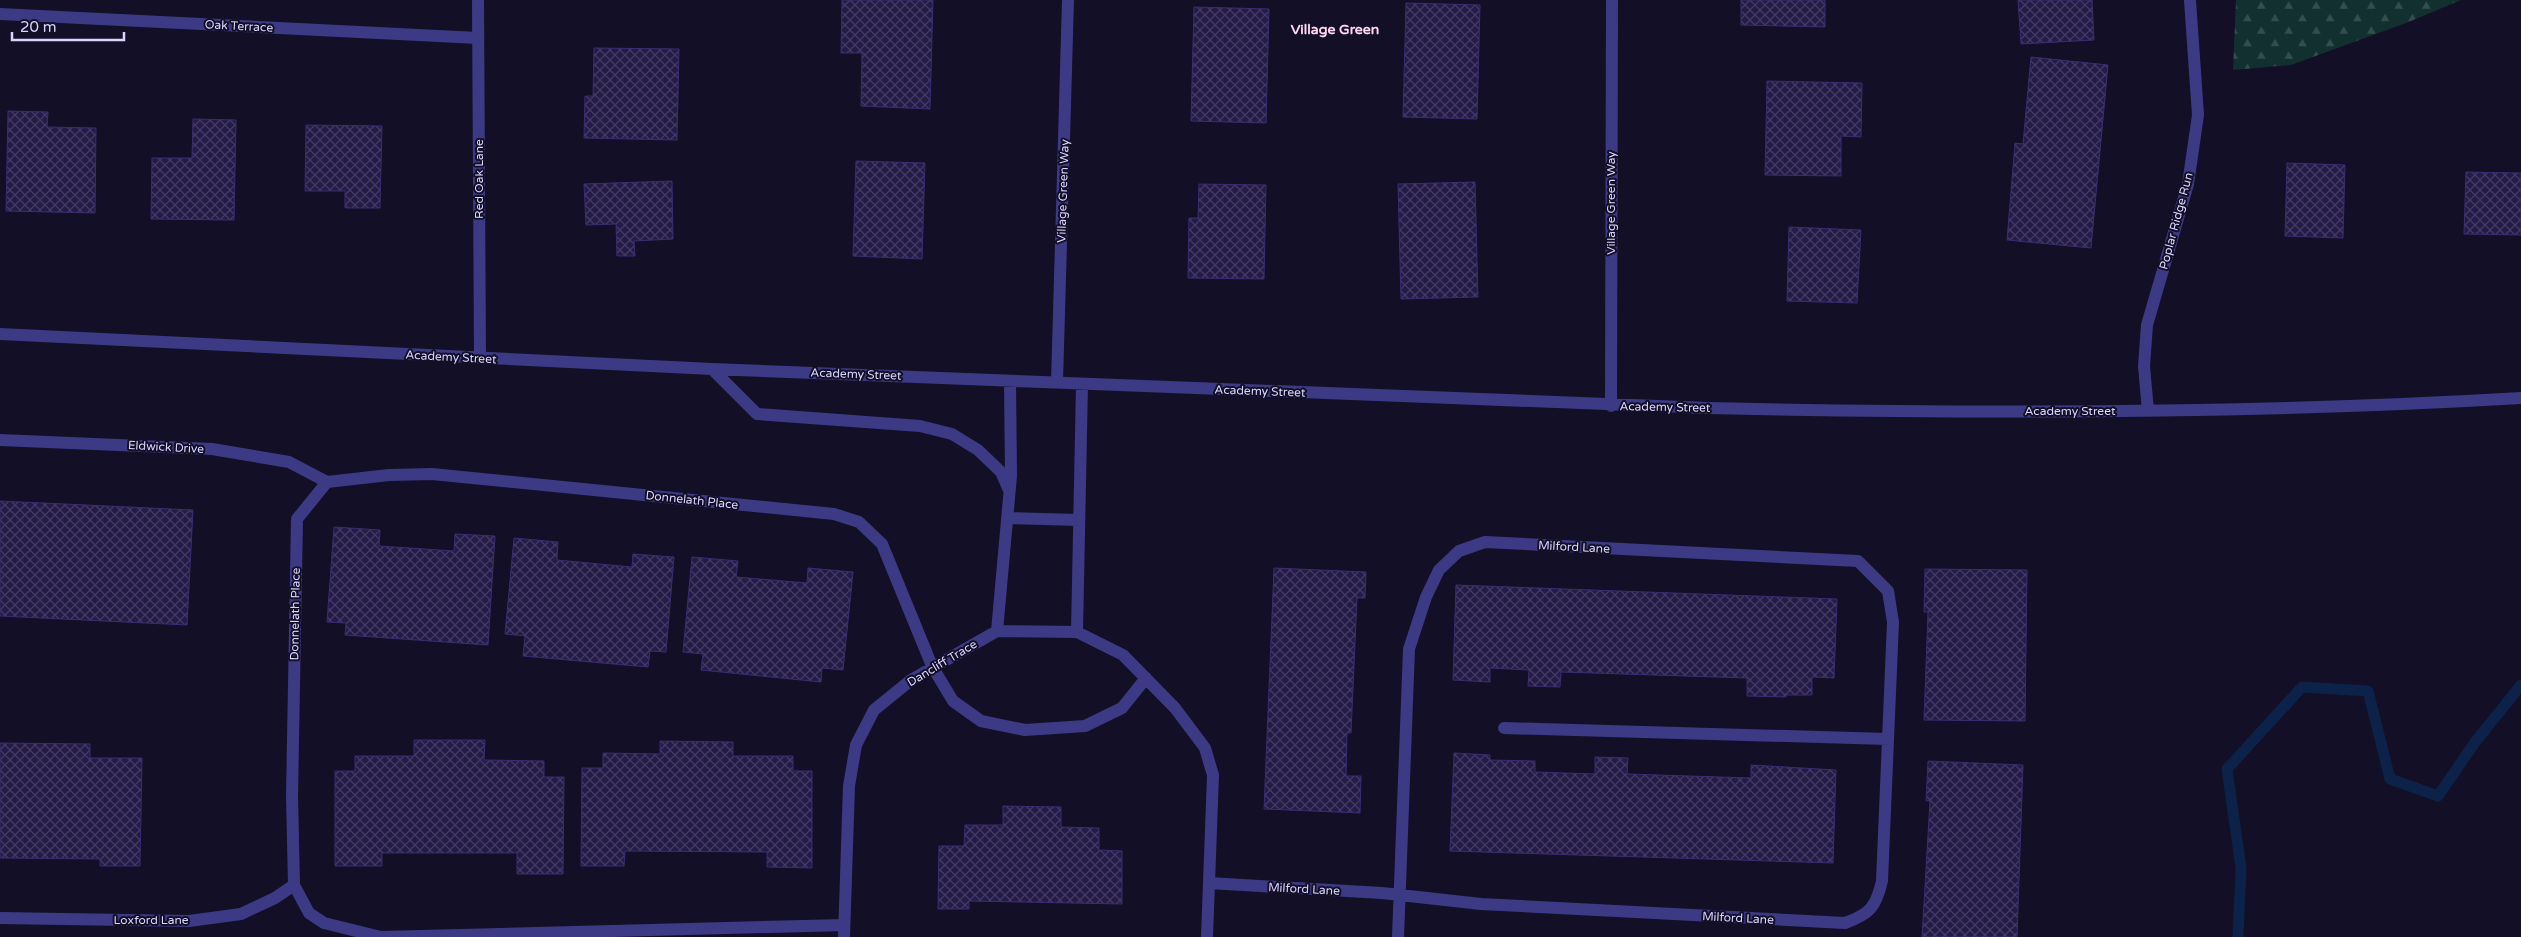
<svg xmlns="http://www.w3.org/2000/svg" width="2521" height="937" font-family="'Varela Round',sans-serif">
  <defs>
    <pattern id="forest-firs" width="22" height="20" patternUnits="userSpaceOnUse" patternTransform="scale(1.25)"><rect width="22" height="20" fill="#12302f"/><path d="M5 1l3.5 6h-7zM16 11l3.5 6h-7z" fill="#344d4e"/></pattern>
    <pattern id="building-cross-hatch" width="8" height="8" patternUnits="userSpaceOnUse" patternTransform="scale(1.25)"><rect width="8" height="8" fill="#241b47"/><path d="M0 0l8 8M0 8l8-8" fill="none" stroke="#433b63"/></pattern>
  </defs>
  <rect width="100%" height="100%" fill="#130f26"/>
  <path fill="url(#forest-firs)" d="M2236,0H2461L2406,23L2291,65L2233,70Z"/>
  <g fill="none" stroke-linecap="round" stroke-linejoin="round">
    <path stroke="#0c2248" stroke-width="11" d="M2238,937L2241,868L2227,769L2302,687L2368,691L2390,779L2438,796L2476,741L2521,685"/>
  </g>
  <path fill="url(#building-cross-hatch)" stroke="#3b2d73" d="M842,0H933L930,109L861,106L862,53H841Z
    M1741,0H1825V27L1741,25Z
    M2018,0H2092L2094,40L2021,44Z
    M1406,3L1480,5L1477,119L1403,117Z
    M1194,7L1269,9L1266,123L1191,121Z
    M594,48L679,49L677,140L584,138L585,96H593Z
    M2031,57L2108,65L2091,248L2007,240L2015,143L2023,144Z
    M1767,81L1862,83L1861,137L1841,136V176L1765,175Z
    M8,111L48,112L47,127L96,128L95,213L6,211Z
    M193,119L236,120L234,220L151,219L152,158H192Z
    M306,125L382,126L380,208H345V191H305Z
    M856,161L925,163L922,259L853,256Z
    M2287,163L2345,165L2343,238L2285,236Z
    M2466,172L2521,173V235L2464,234Z
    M672,181L673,239L634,241L635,256H617L616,224L586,225L584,184Z
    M1475,182L1478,297L1401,299L1398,184Z
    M1199,184L1266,185L1264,279L1188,278L1189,218H1198Z
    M1789,227L1861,230L1857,303L1787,301Z
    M0,501L193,510L187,625L0,616Z
    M334,527L380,530L379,546L454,551L455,534L495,536L488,645L345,635L346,623L327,622Z
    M514,538L558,542L557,560L632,567L633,554L674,557L666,652L650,651L648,667L523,656L525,636L505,634Z
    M692,557L738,561L736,577L807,583L808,568L853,572L843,670L822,668L821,682L701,670L703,654L683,652Z
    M1274,568L1366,572L1365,598H1357L1351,733H1347L1346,776H1361L1360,813L1264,809Z
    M1925,569L2027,570L2025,721L1924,720L1928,612H1924Z
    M1456,585L1837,599L1834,678L1812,677V695H1786V697L1747,696V678L1561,672L1560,687L1528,686L1529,670L1490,668V682L1453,680Z
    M414,740H485L484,760L544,761V777H564L563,874H517V853H382V866H335V771H355V756H414Z
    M660,741L733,742V756H793V771H812V868L767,867V852L625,851L624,866H581L582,768H603V753L660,754Z
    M0,743L90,744V758H142L140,866H100V859L0,858Z
    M1454,753L1490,755V760L1535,761V772L1595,774V757L1628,758L1627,774L1751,778V765L1836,770L1833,863L1450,851Z
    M1928,761L2023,765L2017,937H1922L1930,801H1926Z
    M1003,806L1061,807V827L1099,828V850L1122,851V904L969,901V909H938L939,846H964L965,825H1003Z"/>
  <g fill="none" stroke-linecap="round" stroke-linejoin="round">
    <path stroke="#3d3a85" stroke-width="12" d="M478,0L480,358
      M0,14L478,38
      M0,334L712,369L1708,408C1979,414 2251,414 2521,398
      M712,369L757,414L920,426L952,434L978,450L1001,472L1009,490
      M1057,382L1068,0
      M1611,406L1612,0
      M2148,411L2144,366L2147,325L2188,184L2198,115L2190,0
      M0,440L212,449L289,462L327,482
      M1007,518L1079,520
      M997,631L1011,476L1010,381
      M1077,632L1082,384
      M1504,728L1888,739
      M1209,883L1382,893L1481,904L1845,923C1870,914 1876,907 1882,881L1893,622L1888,591L1858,561L1485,542L1459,551L1439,570L1426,597L1409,649L1398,937
      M0,918L189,921L241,914L275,898L294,885
      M844,925L381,937L324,923L309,913L294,885L292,796L297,519L327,482L389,475L432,474L834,514L859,522L882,544L932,666L953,701L981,721L1025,730L1085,726L1122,708L1146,678
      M844,937L849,786L856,745L874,710L911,680L997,631L1077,632L1123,655L1175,708L1205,748L1213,775L1207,937"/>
  </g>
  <g text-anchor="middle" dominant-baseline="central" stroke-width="4" stroke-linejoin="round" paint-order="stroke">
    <g font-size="12" fill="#d9d4ff" stroke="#130f26">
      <text transform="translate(239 26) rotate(3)">Oak Terrace</text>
      <text transform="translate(479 179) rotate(-90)">Red Oak Lane</text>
      <text transform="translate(1063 191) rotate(-88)">Village Green Way</text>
      <text transform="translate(1611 203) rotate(-90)">Village Green Way</text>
      <text transform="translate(2176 221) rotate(-75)">Poplar Ridge Run</text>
      <text transform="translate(451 357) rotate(3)">Academy Street</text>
      <text transform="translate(856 374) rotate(2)">Academy Street</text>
      <text transform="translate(1260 391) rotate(2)">Academy Street</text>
      <text transform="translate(1665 407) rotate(1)">Academy Street</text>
      <text x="2070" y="411">Academy Street</text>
      <text transform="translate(166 447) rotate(3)">Eldwick Drive</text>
      <text transform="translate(692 500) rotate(6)">Donnelath Place</text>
      <text transform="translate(1574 547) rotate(3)">Milford Lane</text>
      <text transform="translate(295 614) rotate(-89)">Donnelath Place</text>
      <text transform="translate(942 663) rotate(-31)">Dancliff Trace</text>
      <text transform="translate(1304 889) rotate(3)">Milford Lane</text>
      <text transform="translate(1738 918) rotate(3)">Milford Lane</text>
      <text x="151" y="920">Loxford Lane</text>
    </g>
    <g font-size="14" font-weight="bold" fill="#ffd6f0" stroke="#130f26">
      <text x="1335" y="29">Village Green</text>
    </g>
  </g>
  <path d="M12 32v8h112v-8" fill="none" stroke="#d9d4ff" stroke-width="2.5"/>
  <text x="20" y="32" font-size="15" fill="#d9d4ff" stroke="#130f26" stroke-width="4" paint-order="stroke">20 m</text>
</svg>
